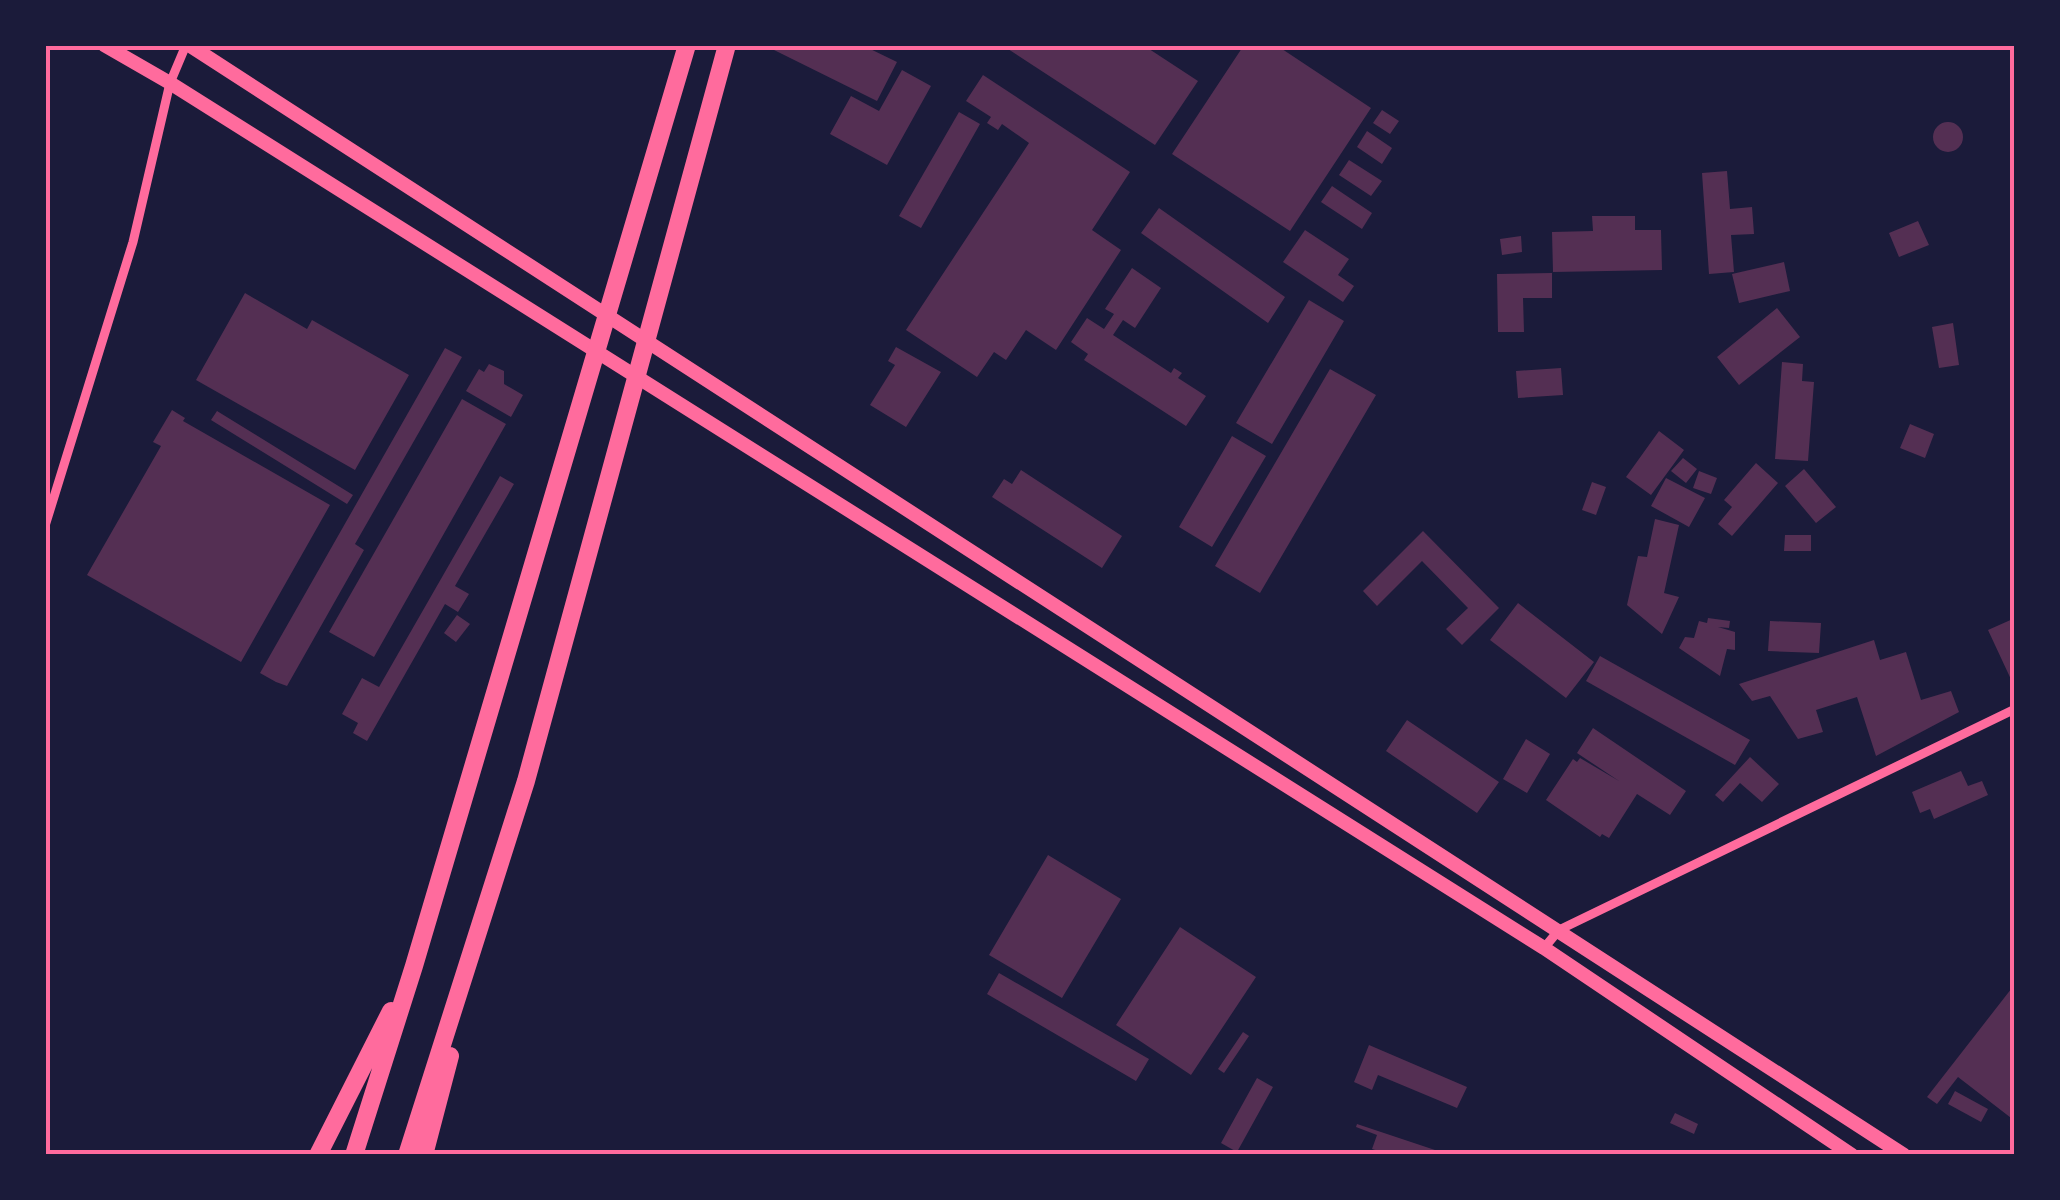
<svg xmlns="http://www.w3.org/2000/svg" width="2060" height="1200" font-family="'PT Sans',sans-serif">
  <rect width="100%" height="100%" fill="#1b1b3a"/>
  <path fill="#542f53" d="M774,45H862L897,62L877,101L772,49Z
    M1011,45H1143L1198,81L1155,145L1008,49Z
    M1244,45H1276L1371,108L1290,231L1172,154Z
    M902,70L931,86L887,165L830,134L851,96L879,111Z
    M983,75L1130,172L1092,230L1121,250L1056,350L1026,330L1006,360L994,352L977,377L906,330L1029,143L1002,124L998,130L987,123L991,117L966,101Z
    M1382,110L1399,121L1390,134L1373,123Z
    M959,112L980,124L921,228L899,216Z
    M1933 137a15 15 0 1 1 30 0a15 15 0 1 1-30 0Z
    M1367,131L1392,148L1382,164L1357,147Z
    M1349,160L1382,181L1371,196L1339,175Z
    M1727,171L1730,209L1752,207L1754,234L1731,235L1734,272L1709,274L1702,173Z
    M1332,186L1372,213L1362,229L1321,202Z
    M1159,208L1285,297L1268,323L1141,233Z
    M1592,216H1635V230H1661L1662,270L1553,272L1552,232L1593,231Z
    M1918,221L1929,245L1899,257L1889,233Z
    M1305,230L1349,259L1338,275L1354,286L1343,302L1283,262Z
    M1521,236L1522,252L1502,255L1500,239Z
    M1784,262L1790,291L1739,303L1732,274Z
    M1132,268L1161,288L1135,328L1123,320L1113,335L1171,373L1174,368L1182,373L1178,378L1206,396L1186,426L1084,360L1088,354L1071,342L1087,318L1104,329L1114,314L1105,309Z
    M1552,273V298H1523L1524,332H1498L1497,274Z
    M245,293L307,329L312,320L409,375L355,470L196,380Z
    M1309,300L1344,321L1272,444L1236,423Z
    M1777,308L1800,337L1739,385L1717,357Z
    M1953,323L1959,365L1939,368L1932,327Z
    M896,347L941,372L906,427L870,405L895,365L888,361Z
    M445,348L462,357L355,544L364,550L287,686L276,682L260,673Z
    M1782,362L1803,364L1802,381L1814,382L1808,461L1775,459Z
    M489,364L504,371V384L523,395L511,417L466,391L479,369L484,372Z
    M1561,368L1563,395L1518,398L1516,371Z
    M1330,369L1376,395L1260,593L1215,566Z
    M462,399L506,424L374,657L329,632Z
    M172,410L185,418L183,421L330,505L241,662L87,575L161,446L153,442Z
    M217,411L353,495L347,504L211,420Z
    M1910,424L1934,434L1925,458L1900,448Z
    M1659,431L1684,450L1651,495L1626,477Z
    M1232,436L1266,456L1212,547L1179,527Z
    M1683,458L1697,469L1686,483L1671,471Z
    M1756,463L1778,483L1732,536L1718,524L1732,507L1724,500Z
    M1804,469L1836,507L1816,523L1785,486Z
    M1021,470L1122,536L1102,568L992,497L1004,479L1012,484Z
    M1699,471L1717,478L1711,494L1693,488Z
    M500,476L514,484L455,586L469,594L458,612L445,604L367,741L353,733L358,723L342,714L362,678L379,687Z
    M1666,478L1705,498L1689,527L1651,506Z
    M1592,482L1606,487L1596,515L1582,510Z
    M1655,519L1679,525L1664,593L1679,597L1662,634L1627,605L1638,556L1647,557Z
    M1423,531L1499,608L1462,645L1446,629L1468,608L1422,561L1377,606L1363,591Z
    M1785,535H1811V551H1784Z
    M1518,603L1594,662L1566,698L1490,640Z
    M457,615L470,624L456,642L444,633Z
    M1708,618L1730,621L1729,628L1718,627L1735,632V650L1727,649L1720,676L1679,648L1685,637L1694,638L1699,621L1707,623Z
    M2015,618V688L1988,630Z
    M1770,621L1821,623L1819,653L1768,651Z
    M1874,640L1880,660L1906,652L1921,700L1951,691L1959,712L1876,756L1857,697L1816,710L1823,732L1798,739L1770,696L1752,701L1739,684Z
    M1600,656L1750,740L1735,765L1586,681Z
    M1407,720L1499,782L1477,813L1386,751Z
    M1593,728L1686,791L1670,815L1637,794L1609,838L1602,834L1600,837L1546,800L1573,759L1577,762L1580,758L1619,781L1577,753Z
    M1526,739L1550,754L1527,793L1503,779Z
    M1750,757L1779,784L1762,802L1740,783L1723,802L1715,795Z
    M1961,771L1968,786L1982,781L1988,795L1934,819L1930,809L1920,813L1912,792Z
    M1048,855L1121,899L1062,998L989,955Z
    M1180,927L1256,977L1191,1075L1116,1025Z
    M999,973L1149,1059L1136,1081L987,994Z
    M2015,984V1121L1958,1077L1937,1104L1927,1097Z
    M1243,1032L1249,1036L1224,1073L1218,1069Z
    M1369,1045L1467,1087L1457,1108L1378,1075L1372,1090L1354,1082Z
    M1257,1078L1273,1087L1237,1152L1221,1143Z
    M1955,1091L1988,1109L1981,1122L1948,1104Z
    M1675,1113L1698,1124L1694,1134L1670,1123Z
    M1357,1124L1447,1154V1155H1391L1372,1149L1377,1135L1356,1127Z"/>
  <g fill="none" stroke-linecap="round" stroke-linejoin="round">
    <path stroke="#ff6b9d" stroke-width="9" d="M45,526L133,242L170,83L186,45
      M1544,948L1559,930L2015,709"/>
    <path stroke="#ff6b9d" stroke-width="14" d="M104,45L170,83L1544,948L1852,1155
      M189,45L1904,1155"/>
    <path stroke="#ff6b9d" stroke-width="18" d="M318,1155L391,1011
      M354,1155L414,966L687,45
      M407,1155L526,781L727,45
      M424,1155L450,1056"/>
  </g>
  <rect width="2060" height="1200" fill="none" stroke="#1b1b3a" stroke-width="95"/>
  <rect x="48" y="48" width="1964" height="1104" fill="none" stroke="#ff6b9d" stroke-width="4"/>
</svg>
